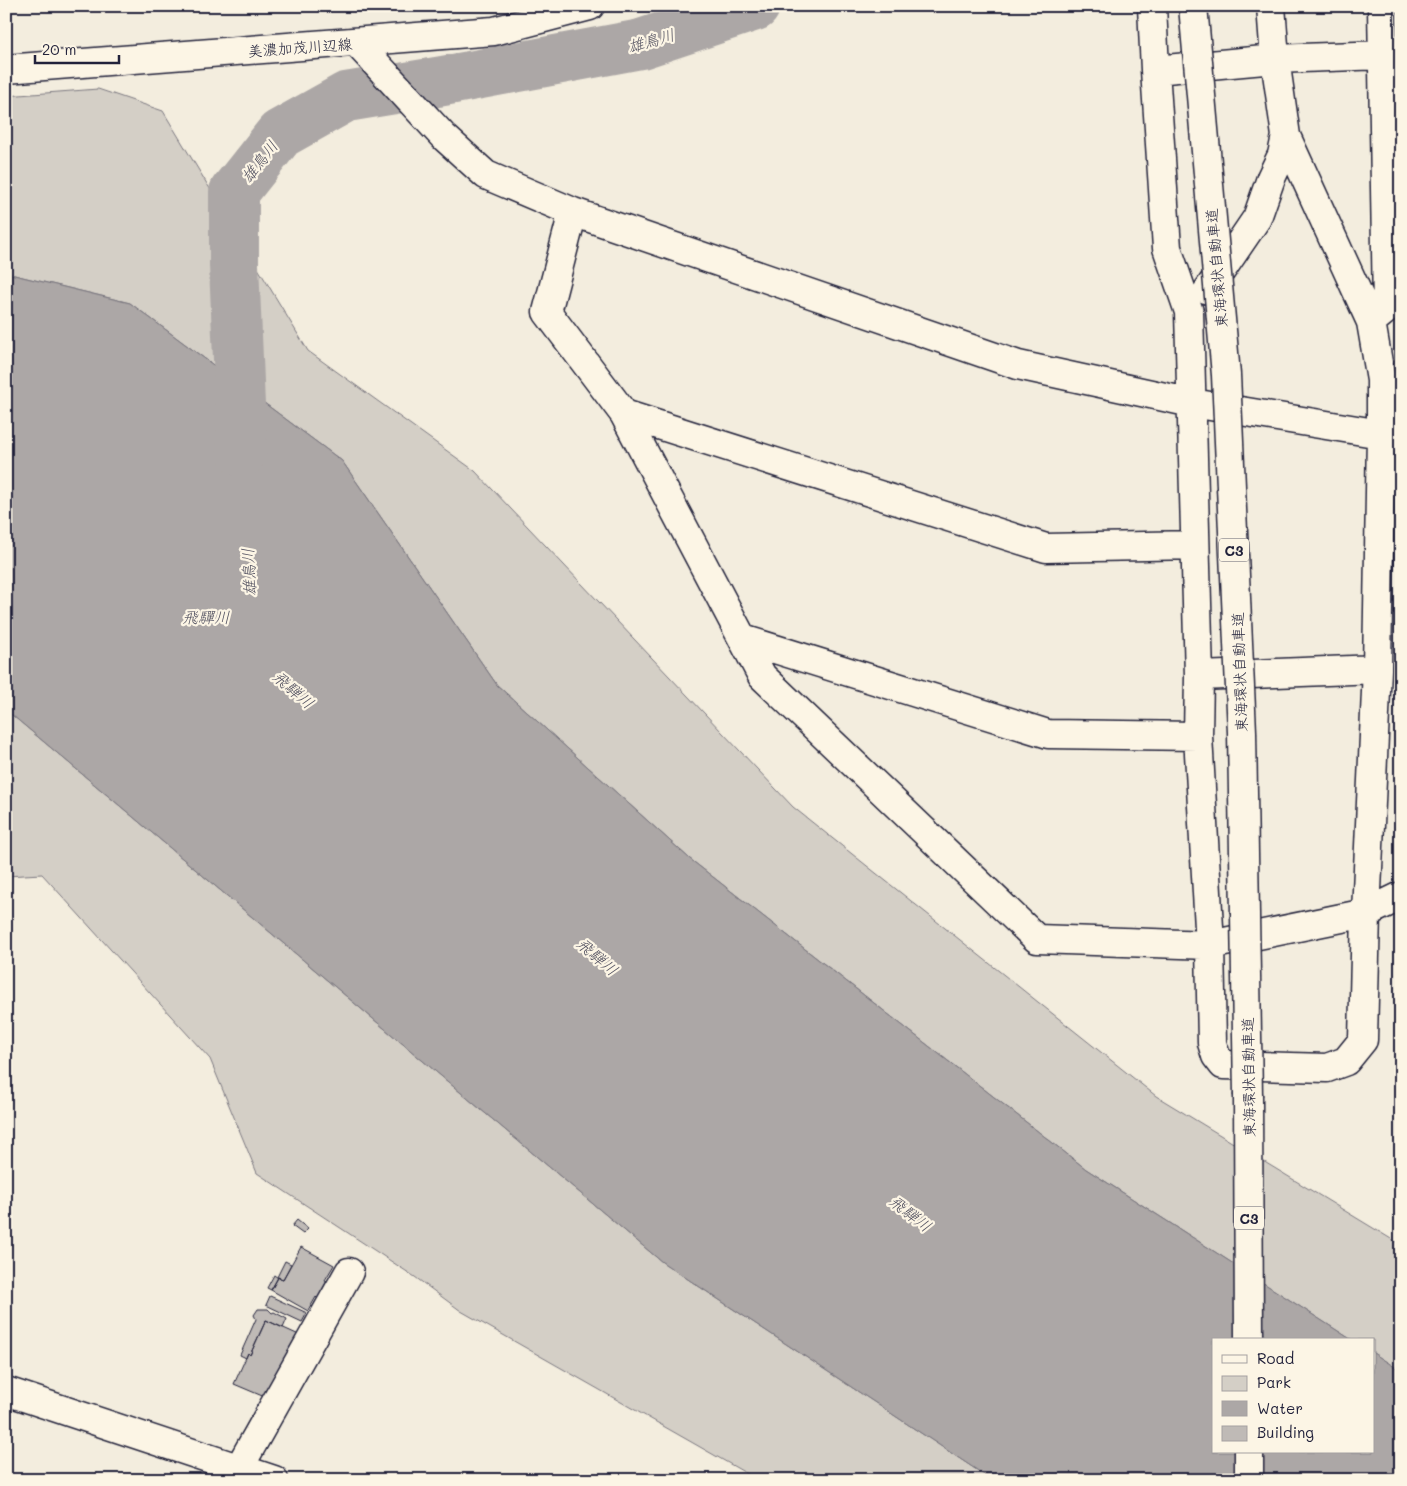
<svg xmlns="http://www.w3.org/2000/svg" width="1407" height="1486" font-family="Mali,'Klee One',sans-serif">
  <rect width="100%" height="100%" fill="#f3edde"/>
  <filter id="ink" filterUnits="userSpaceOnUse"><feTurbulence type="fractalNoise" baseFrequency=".02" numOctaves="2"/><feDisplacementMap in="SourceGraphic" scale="10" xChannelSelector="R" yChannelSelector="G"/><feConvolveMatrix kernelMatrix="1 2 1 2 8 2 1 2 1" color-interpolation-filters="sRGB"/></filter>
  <g filter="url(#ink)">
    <path fill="#e3ded2" d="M1394,1002H1401V1204L1398,1203Z"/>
    <path fill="#d4cfc6" stroke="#7b7880" d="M98,89L163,111L308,351L475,471L793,807L1156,1096L1401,1245V1371L1373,1353V1340H1352L1086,1169L690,859L497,685L342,461L130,303L6,273V96Z
      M6,710L662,1262L992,1480H758L461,1311L415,1277L257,1173L210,1059L42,874L6,876Z"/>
    <path fill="#aca7a6" stroke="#75727b" d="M6,273L130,303L342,461L497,685L690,859L1086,1169L1352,1340H1213V1452H1373V1353L1401,1371V1480H992L662,1262L6,710Z"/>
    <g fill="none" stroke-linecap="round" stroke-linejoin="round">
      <path stroke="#aca7a6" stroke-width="50" d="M242,452L234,265V192L280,134L346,97L443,81L641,44L755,6"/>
    </g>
    <path fill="#bfbab6" stroke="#22223b" d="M297,1220L308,1229L303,1234L292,1226Z
      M301,1247L334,1265L325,1280L327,1281L318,1299L316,1297L308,1311L271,1290L278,1277L283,1279Z
      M285,1261L291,1264L283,1279L277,1277Z
      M274,1275L278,1278L271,1290L267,1288Z
      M270,1296L307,1313L302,1322L266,1305Z
      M258,1309H268L272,1313L274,1312L287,1319L283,1328L266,1320L250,1355L248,1353L246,1358L240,1355L256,1319L254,1315Z
      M266,1320L299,1335L267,1398L234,1384L248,1353L250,1355Z"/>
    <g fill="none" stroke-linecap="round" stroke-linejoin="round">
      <defs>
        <path id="minor" d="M1152,6L1155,70L1167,248L1189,312L1199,676L1198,736L1210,945L1212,1043L1216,1056L1223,1065L1327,1068L1346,1061L1363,1040L1366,913L1377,669L1381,434L1401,438
          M357,43L443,136L486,175L573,212L1018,365L1192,403L1381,434V380L1371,322L1286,136L1275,59L1271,6
          M1155,70L1275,59L1383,55
          M573,212L547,312L624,414L762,676L1037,939L1210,945L1366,913L1401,896
          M1208,290L1257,218L1271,178L1282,155L1286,136
          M1371,322L1387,309L1382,6
          M624,414L1046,548L1195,545
          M743,639L1048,734L1198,736
          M1199,676L1377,669
          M6,1391L274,1480
          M236,1480L239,1468L349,1272"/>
        <path id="major" d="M6,69L494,31L590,6"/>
        <path id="highway" d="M1248,1096L1249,1340
          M1249,1480V1452"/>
      </defs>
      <use href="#minor" stroke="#22223b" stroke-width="31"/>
      <use href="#major" stroke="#22223b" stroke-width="31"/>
      <use href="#highway" stroke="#22223b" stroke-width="31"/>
      <use href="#minor" stroke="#fcf5e5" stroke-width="28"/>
      <use href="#major" stroke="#fcf5e5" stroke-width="28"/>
      <use href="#highway" stroke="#fcf5e5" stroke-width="28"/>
      <defs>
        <path id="highway-bridge" d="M1193,6L1226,375L1242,732L1248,1096"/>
      </defs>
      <use href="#highway-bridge" stroke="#22223b" stroke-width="31" stroke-linecap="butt"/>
      <use href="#highway-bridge" stroke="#fcf5e5" stroke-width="28"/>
    </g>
  </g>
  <g text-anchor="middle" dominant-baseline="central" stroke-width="4.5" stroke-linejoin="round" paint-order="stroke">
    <g fill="#fcf5e5" stroke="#63616e" stroke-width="1">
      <rect x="1219" y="538.5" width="30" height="23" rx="4"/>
      <rect x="1234" y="1206.5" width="30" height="23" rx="4"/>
    </g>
    <g font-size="14" font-weight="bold" fill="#22223b">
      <text x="1234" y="550">C3</text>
      <text x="1249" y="1218">C3</text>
    </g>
    <g font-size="15" fill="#22223b" stroke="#fcf5e5">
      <text transform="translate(300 47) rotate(-4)">美濃加茂川辺線</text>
      <text transform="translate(1216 268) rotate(-95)">東海環状自動車道</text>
      <text transform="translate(1239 672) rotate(-92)">東海環状自動車道</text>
      <text transform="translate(1248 1077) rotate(-91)">東海環状自動車道</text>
    </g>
    <g font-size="16" font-style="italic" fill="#525160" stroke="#fcf5e5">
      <text transform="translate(651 40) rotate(-16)">雄鳥川</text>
      <text transform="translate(259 161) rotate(-52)">雄鳥川</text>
      <text transform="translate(248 572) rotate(-93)">雄鳥川</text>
      <text x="206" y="616">飛驒川</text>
      <text transform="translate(294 689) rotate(41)">飛騨川</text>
      <text transform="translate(598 956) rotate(41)">飛騨川</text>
      <text transform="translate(911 1213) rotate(38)">飛騨川</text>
    </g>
  </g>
  <rect width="1407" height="1486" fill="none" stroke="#fcf5e5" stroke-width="25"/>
  <rect x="12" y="12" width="1382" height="1461" fill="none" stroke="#22223b" stroke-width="2" filter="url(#ink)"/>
  <rect x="1212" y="1338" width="162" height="115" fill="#fcf5e5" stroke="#a5a1a1"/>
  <rect x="1222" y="1355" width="25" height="8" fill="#fcf5e5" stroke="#a5a1a1"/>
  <text x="1257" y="1364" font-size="15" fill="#22223b">Road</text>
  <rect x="1222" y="1376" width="25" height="15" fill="#d4cfc6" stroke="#a5a1a1"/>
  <text x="1257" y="1388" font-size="15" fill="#22223b">Park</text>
  <rect x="1222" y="1401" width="25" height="15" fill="#aca7a6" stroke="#a5a1a1"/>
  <text x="1257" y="1414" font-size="15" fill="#22223b">Water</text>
  <rect x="1222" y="1426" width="25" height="15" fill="#bfbab6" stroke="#a5a1a1"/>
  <text x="1257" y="1438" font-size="15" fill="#22223b">Building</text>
  <path d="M35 55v8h84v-8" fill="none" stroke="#22223b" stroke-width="2.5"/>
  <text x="42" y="55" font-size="15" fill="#22223b" stroke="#fcf5e5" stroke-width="4" paint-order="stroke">20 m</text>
</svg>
